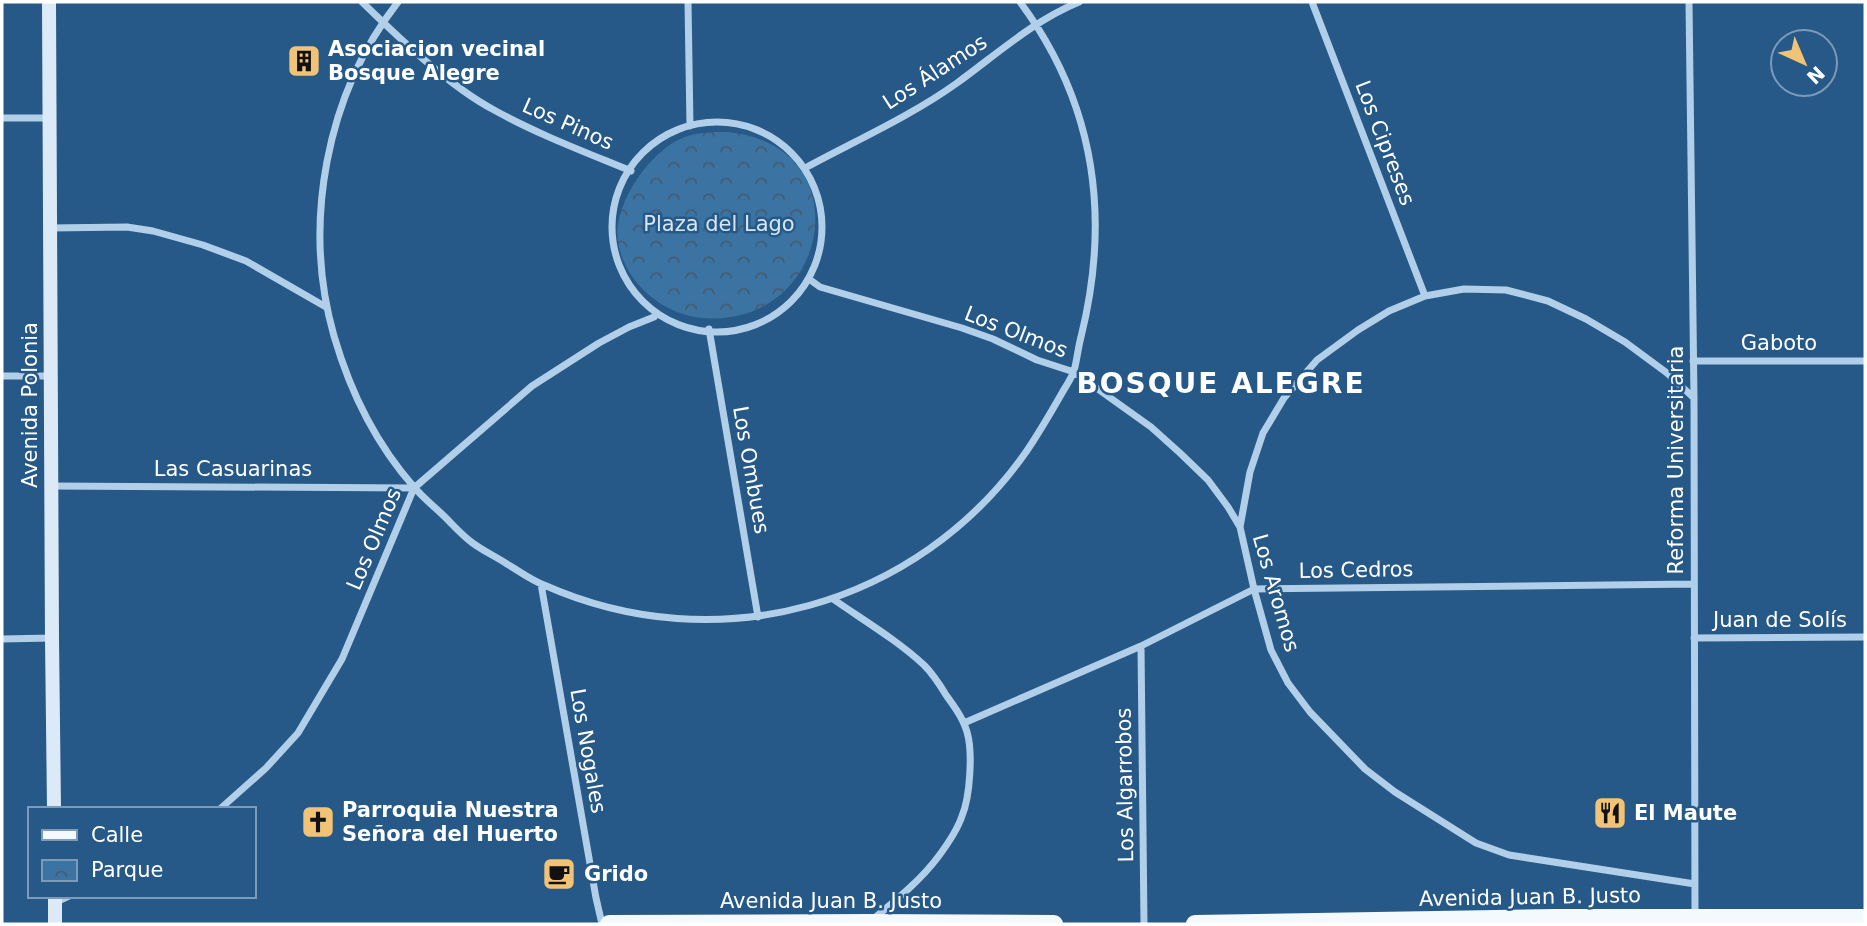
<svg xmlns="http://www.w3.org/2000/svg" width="1867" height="926" font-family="'DejaVu Sans',sans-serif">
  <defs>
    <pattern id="park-crowns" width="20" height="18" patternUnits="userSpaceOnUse" patternTransform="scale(1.75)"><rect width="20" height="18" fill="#3b73a3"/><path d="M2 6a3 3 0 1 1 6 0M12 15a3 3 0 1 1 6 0" fill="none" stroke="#455c6f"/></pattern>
  </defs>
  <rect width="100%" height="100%" fill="#265987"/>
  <path fill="url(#park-crowns)" d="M727,132C863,144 832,328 703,318C663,315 624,282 618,242C612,205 651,149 685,137C699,132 713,132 727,132Z"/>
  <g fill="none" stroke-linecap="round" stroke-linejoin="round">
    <path stroke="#b1cfe8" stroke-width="7" d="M362,2C399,38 449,86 494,110C537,134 585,152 631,171
      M398,2C326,94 302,224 334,336C350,391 376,444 414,487C423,498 435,507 445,517C453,525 461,534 470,541C481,550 495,556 507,564C519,571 531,580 544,585C717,662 917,607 1026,452C1039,433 1050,414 1062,393C1066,386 1071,379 1074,371C1077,360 1078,348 1081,337C1111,216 1095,103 1020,2
      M688,2L690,126
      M1312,2L1425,296
      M1689,2L1694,398L1695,917
      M2,118H49
      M612 227a105 105 0 1 1 210 0a105 105 0 1 1-210 0Z
      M807,167C857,140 911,116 957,83C997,54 1033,21 1079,2
      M51,228L127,227L153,231L203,245L246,261L326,307
      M809,279L820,287L962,328L993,339L1037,360L1074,372L1151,427L1180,453L1208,480L1228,507L1240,527
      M709,329L758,617
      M1693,361H1865
      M2,376H51
      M1694,398L1667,373L1625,342L1586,319L1548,301L1506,290L1464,289L1425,296L1389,311L1358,330L1317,360L1284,398L1263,433L1250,472L1240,527L1254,589L1271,650L1288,683L1310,712L1365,769L1395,792L1476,843L1509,855L1695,884
      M51,486L414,488
      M541,584L596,898L602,924
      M833,599C863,620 897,640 924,665C933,674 940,685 946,695C954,706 963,718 967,732C973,752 970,797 962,816C957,831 947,845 938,857C920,881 895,901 872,920
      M1694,638L1865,637
      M2,639L52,638
      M1141,646L1144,924
      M964,723L1141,646L1254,589L1694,584
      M220,809L266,768L298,733L342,659L414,488L532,386L599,343L629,327L654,317
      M56,902L69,896"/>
    <path stroke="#dceaf7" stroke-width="14" d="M49,2L52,638L54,809
      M55,896V924"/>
    <path stroke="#f4f9fe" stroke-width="18" d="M609,924L869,923L1054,924
      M1195,924L1554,918H1865"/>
  </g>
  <defs>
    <symbol id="building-square" viewBox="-11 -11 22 22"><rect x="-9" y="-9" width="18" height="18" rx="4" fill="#f1c376" stroke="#265987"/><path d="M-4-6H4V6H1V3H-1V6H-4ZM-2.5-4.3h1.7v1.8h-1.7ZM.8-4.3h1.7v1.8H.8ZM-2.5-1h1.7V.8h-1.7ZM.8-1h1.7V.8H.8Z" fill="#111"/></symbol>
    <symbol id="restaurant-square" viewBox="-11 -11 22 22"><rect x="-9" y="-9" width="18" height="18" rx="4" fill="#f1c376" stroke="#265987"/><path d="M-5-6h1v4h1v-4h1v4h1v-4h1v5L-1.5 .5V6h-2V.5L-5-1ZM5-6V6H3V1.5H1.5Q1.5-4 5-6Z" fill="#111"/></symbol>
    <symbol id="church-square" viewBox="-11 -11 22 22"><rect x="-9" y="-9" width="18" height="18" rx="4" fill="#f1c376" stroke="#265987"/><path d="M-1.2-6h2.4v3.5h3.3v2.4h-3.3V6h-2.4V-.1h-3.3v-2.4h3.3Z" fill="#111"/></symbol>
    <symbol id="cafe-square" viewBox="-11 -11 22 22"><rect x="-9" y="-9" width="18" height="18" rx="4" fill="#f1c376" stroke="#265987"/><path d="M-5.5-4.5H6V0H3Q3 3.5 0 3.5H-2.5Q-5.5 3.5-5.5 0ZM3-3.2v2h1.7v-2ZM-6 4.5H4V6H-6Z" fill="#111"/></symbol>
  </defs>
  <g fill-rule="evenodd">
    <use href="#building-square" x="285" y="42" width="38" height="38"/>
    <use href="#restaurant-square" x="1591" y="794" width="38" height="38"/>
    <use href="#church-square" x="299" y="803" width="38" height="38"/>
    <use href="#cafe-square" x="540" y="855" width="38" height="38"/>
  </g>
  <g text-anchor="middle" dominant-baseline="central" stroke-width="5" stroke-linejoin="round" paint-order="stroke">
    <g font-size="21" font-weight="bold" fill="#fff" stroke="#265987" text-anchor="start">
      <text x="328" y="49">Asociacion vecinal<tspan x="328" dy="24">Bosque Alegre</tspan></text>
      <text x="342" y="810">Parroquia Nuestra<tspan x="342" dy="24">Señora del Huerto</tspan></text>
      <text x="1634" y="813">El Maute</text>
      <text x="584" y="874">Grido</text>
    </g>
    <g font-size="21" fill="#fff" stroke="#265987">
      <text transform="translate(935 72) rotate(-33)">Los Álamos</text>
      <text transform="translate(568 124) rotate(24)">Los Pinos</text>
      <text transform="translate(1385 143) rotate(69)">Los Cipreses</text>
      <text transform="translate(1016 332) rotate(21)">Los Olmos</text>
      <text x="1779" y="343">Gaboto</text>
      <text transform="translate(30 405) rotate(-90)">Avenida Polonia</text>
      <text transform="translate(1676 460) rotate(-90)">Reforma Universitaria</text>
      <text x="233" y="469">Las Casuarinas</text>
      <text transform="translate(751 470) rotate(80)">Los Ombues</text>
      <text transform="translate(374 539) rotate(-67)">Los Olmos</text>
      <text transform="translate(1356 570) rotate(-1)">Los Cedros</text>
      <text transform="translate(1276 593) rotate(74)">Los Aromos</text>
      <text x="1780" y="620">Juan de Solís</text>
      <text transform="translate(588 751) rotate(80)">Los Nogales</text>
      <text transform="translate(1125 785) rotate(-91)">Los Algarrobos</text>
      <text transform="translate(1530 897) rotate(-1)">Avenida Juan B. Justo</text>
      <text x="831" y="901">Avenida Juan B. Justo</text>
    </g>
    <g font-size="21" fill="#d5e7f7" stroke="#265987">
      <text x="719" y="224">Plaza del Lago</text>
    </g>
    <g font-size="28" font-weight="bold" letter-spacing="2" fill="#fff" stroke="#265987">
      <text x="1221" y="383">BOSQUE ALEGRE</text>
    </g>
  </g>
  <rect width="1867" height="926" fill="none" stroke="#ffffff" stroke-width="7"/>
  <rect x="28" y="807" width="228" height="91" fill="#265987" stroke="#7d9bb7" stroke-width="2"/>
  <rect x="42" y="830" width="35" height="10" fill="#f4f9fe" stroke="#7d9bb7" stroke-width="2"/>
  <text x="91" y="842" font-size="21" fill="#ffffff">Calle</text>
  <rect x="42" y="860" width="35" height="21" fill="url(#park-crowns)" stroke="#7d9bb7" stroke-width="2"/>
  <text x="91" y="877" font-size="21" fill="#ffffff">Parque</text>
  <g transform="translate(1804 63) rotate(136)"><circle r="33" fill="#265987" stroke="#7d9bb7" stroke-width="2"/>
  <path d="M0-5L12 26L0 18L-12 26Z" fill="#f1c376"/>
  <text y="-10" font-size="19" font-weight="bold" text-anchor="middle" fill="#ffffff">N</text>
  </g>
</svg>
